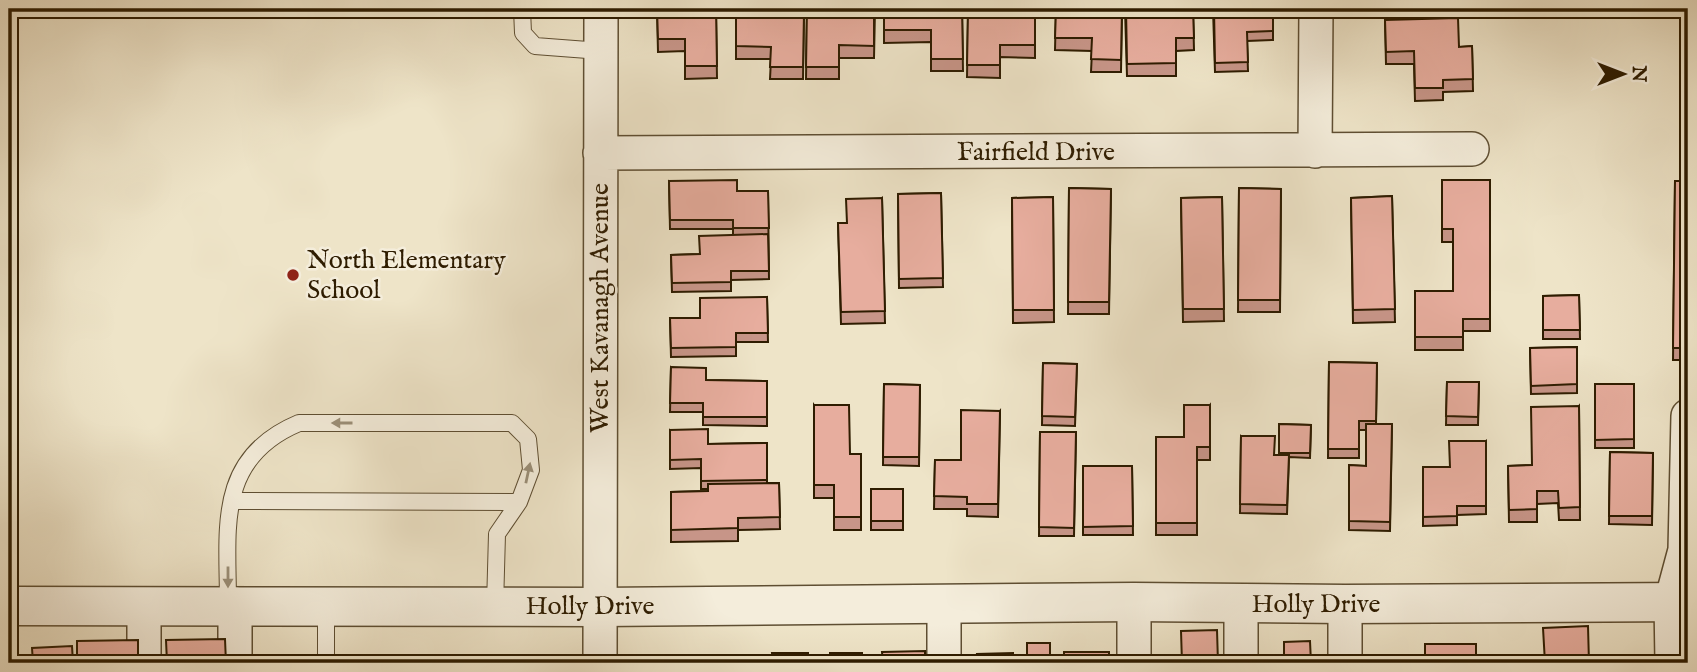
<svg xmlns="http://www.w3.org/2000/svg" width="1697" height="672" font-family="'IM FELL English',serif">
  <rect width="100%" height="100%" fill="#eee4c8"/>
  <filter id="stains"><feTurbulence type="fractalNoise" baseFrequency=".00286" numOctaves="4"/><feColorMatrix values="0 0 0 0 .2 0 0 0 0 .09 0 0 0 0 .02 0 0 0 .5 -.17"/></filter>
  <radialGradient id="worn" r=".72"><stop offset=".6" stop-color="#630" stop-opacity="0"/><stop offset="1" stop-color="#630" stop-opacity=".3"/></radialGradient>
  <g fill="none" stroke-linecap="round" stroke-linejoin="round">
    <defs>
      <path id="service" d="M522,9L523,33L535,46L601,51
        M232,501L519,502
        M228,604C228,529 215,458 299,423H512L528,439L531,470L519,502L497,534L495,606
        M326,663V605"/>
      <path id="minor" d="M1315,151L1316,9
        M600,153L1472,149
        M1134,602V663
        M144,663V606
        M235,663V604
        M600,663L601,9
        M944,663V604
        M1241,663V604
        M1345,663V604
        M1672,663L1671,602L1685,550L1688,416"/>
      <path id="tertiary" d="M9,606L600,607L1134,602L1345,604L1688,602"/>
    </defs>
    <use href="#service" stroke="#5e4e32" stroke-width="18"/>
    <use href="#minor" stroke="#5e4e32" stroke-width="36"/>
    <use href="#tertiary" stroke="#5e4e32" stroke-width="41"/>
    <use href="#service" stroke="#f4eddb" stroke-width="16"/>
    <use href="#minor" stroke="#f4eddb" stroke-width="33"/>
    <use href="#tertiary" stroke="#f4eddb" stroke-width="38"/>
  </g>
  <path fill="#c79588" stroke="#2e1c00" stroke-width="2" d="M657,9H716L717,78L685,79V51L658,52Z
    M736,9L781,13H804L803,79H770L771,59H736Z
    M807,9H875L874,58H839V79H806Z
    M884,9H962L963,71H931V42L884,43Z
    M1035,9V58L1000,57V78L967,77L968,13H992Z
    M1056,9H1122L1121,72H1091L1092,51L1055,50Z
    M1125,9H1193L1194,50L1176,51V76H1127Z
    M1213,9H1273V40L1247,41L1248,71L1215,72Z
    M1384,9H1470V10L1417,9V17L1384,16Z
    M1385,20L1459,47L1472,46L1473,91L1443,92V100L1415,101L1414,64H1386Z
    M1442,180H1490V331H1463V350H1415V291H1453V242H1442Z
    M669,181L737,191H768L769,279L731,280V291L672,292L671,255L699,254L733,235V229H670Z
    M1675,181H1688V360H1673Z
    M1069,188L1111,189L1109,314H1068Z
    M1239,188L1281,189L1280,312H1238Z
    M941,193L943,287L899,288L898,194Z
    M1392,196L1395,322L1353,323L1351,198Z
    M1053,197L1054,322L1013,323L1012,198Z
    M1222,197L1224,321L1183,322L1181,198Z
    M882,198L885,323L841,324L838,223H847Z
    M1579,295L1580,339H1543V296Z
    M767,297L768,342H736V356L671,357L670,318H700Z
    M1577,347V393L1531,394L1530,348Z
    M1329,362L1377,363L1376,424H1392L1390,531L1349,530V465L1366,466V430H1359V458H1328Z
    M1043,363L1077,364L1075,426L1042,425Z
    M671,367L706,380L767,381V426L703,425V412H670Z
    M1447,382H1479L1478,425H1446Z
    M884,384L920,385L919,466L883,465Z
    M1595,384H1634V448H1595Z
    M814,405L850,454H861V530H834V498H814Z
    M1210,405V460H1197V535H1156V437H1184Z
    M1579,406L1580,520H1559L1558,503L1537,504V522H1509L1508,466L1532,465Z
    M1000,411L998,517L967,516V509H934L935,460H961Z
    M1279,424L1311,425L1310,458L1289,457L1287,514L1240,513L1241,436L1274,455H1279Z
    M670,430L708,444L767,443V483H779L780,529L738,530V541L671,542V492L708,491V489H701V468L670,469Z
    M1040,432H1076L1074,536H1039Z
    M1486,441V514L1457,515V525L1423,526V467H1450Z
    M1610,452L1653,453L1652,525L1609,524Z
    M1083,466H1132L1133,535H1083Z
    M871,489H903V530H871Z"/>
  <path fill="#e7ad9e" stroke="#2e1c00" stroke-width="2" d="M657,9H716L717,66H685V39H658Z
    M736,9H780V13H804L803,67H770L771,47L736,46Z
    M807,9H874V46L839,45V67H806Z
    M884,9H962L963,59H931V30H884Z
    M992,9H1035V45H1000V65H967L968,13H992Z
    M1056,9H1122L1121,60L1091,59L1092,38H1055Z
    M1126,9H1193L1194,38H1176V63L1127,64Z
    M1214,9H1273V31L1247,32L1248,62L1215,63Z
    M1458,18L1459,47L1472,46L1473,79L1443,80V88H1415L1414,51L1386,52L1385,20Z
    M737,180V191H768L769,228H733V220H670L669,181Z
    M1442,180H1490V319H1463V337H1415V291H1453V229H1442Z
    M1675,181H1688V348H1673Z
    M1069,188L1111,189L1109,302H1068Z
    M1239,188L1281,189L1280,300H1238Z
    M941,193L943,278L899,279L898,194Z
    M1392,196L1395,309L1353,310L1351,198Z
    M1053,197L1054,310H1013L1012,198Z
    M1222,197L1224,309H1183L1181,198Z
    M882,198L885,311L841,312L838,223H847L846,199Z
    M768,234L769,271H731V282L672,283L671,255L700,254L699,236Z
    M1579,295L1580,330H1543V296Z
    M767,297L768,333H736V347L671,348L670,318H700V298Z
    M1577,347V384L1531,386L1530,348Z
    M1329,362L1377,363L1376,421H1359V449H1328Z
    M1043,363L1077,364L1075,417L1042,416Z
    M671,367L706,368V380L767,381V417H703V403H670Z
    M1447,382H1479L1478,417L1446,416Z
    M884,384L920,385L919,457H883Z
    M1595,384H1634V439L1595,440Z
    M814,405H849L850,454H861V517H834V485H814Z
    M1184,405H1210V447H1197V523H1156V437H1184Z
    M1579,406L1580,507L1559,508L1558,491H1537V509L1509,510L1508,466L1532,465L1531,407Z
    M961,410L1000,411L998,504H967V497L934,496L935,460H961Z
    M1279,424L1311,425L1310,453H1279Z
    M1366,424H1392L1390,522L1349,521V465L1366,466Z
    M708,429V444L767,443V480L701,481V459L670,460V430Z
    M1040,432H1076L1074,528L1039,527Z
    M1241,436H1275L1274,455H1289L1287,505L1240,504Z
    M1449,441H1486V506H1457V516L1423,517V467H1450Z
    M1610,452L1653,453L1652,516H1609Z
    M1083,466H1132L1133,526L1083,527Z
    M779,483L780,517L738,518V528L671,530V492L708,491V484Z
    M871,489H903V521H871Z
    M1588,626L1589,663H1545L1543,628Z
    M1217,630L1218,663H1182L1181,631Z
    M225,639L226,663H167L166,640Z
    M138,640V663H77V641Z
    M1310,641L1311,663H1284V642Z
    M1027,643H1050V663H1027Z
    M1425,644H1476V663H1425Z
    M72,646L73,663H33L32,648Z
    M925,651V663H883L882,652Z
    M1064,652H1109V663H1064Z
    M772,653H808V663H773Z
    M830,653H862V663H830Z
    M1013,653V663H978L977,654Z
    M698,655V663H641V657Z
    M724,656H750V663H724Z"/>
  <defs><path id="oneway-solid" d="M-6-.8H1V-3.2L6.5 0L1 3.2V.8H-6Z" transform="scale(1.75)"/></defs>
  <g fill="#9b8f78">
    <use href="#oneway-solid" transform="translate(342 423) rotate(180)"/>
    <use href="#oneway-solid" transform="translate(528 473) rotate(-78)"/>
    <use href="#oneway-solid" transform="translate(228 577) rotate(90)"/>
  </g>
  <circle fill="#8f2418" stroke="#f4eddb" stroke-width="2.5" cx="293" cy="275" r="7"/>
  <g text-anchor="middle" dominant-baseline="central" stroke-width="5" stroke-linejoin="round" paint-order="stroke">
    <g font-size="26" fill="#2e1c00" stroke="#f4eddb">
      <text x="1036" y="152">Fairfield Drive</text>
      <text transform="translate(600 308) rotate(-90)">West Kavanagh Avenue</text>
      <text x="1316" y="604">Holly Drive</text>
      <text x="590" y="606">Holly Drive</text>
    </g>
    <g font-size="26" fill="#2e1c00" stroke="#f4eddb" text-anchor="start">
      <text x="307" y="260">North Elementary<tspan x="307" dy="30">School</tspan></text>
    </g>
  </g>
  <rect width="1697" height="672" fill="none" stroke="#eee4c8" stroke-width="35"/>
  <rect x="10" y="10" width="1676" height="651" fill="none" stroke="#2e1c00" stroke-width="3.5"/>
  <rect x="18" y="18" width="1662" height="637" fill="none" stroke="#2e1c00" stroke-width="2"/>
  <g transform="translate(1623 74) rotate(90)" stroke="#f4eddb" stroke-width="5" paint-order="stroke">
  <path d="M0-5L12 26L0 18L-12 26Z" fill="#2e1c00"/>
  <text y="-10" font-size="19" font-weight="bold" text-anchor="middle" fill="#2e1c00">N</text>
  </g>
  <rect width="100%" height="100%" filter="url(#stains)"/>
  <rect width="100%" height="100%" fill="url(#worn)"/>
</svg>
